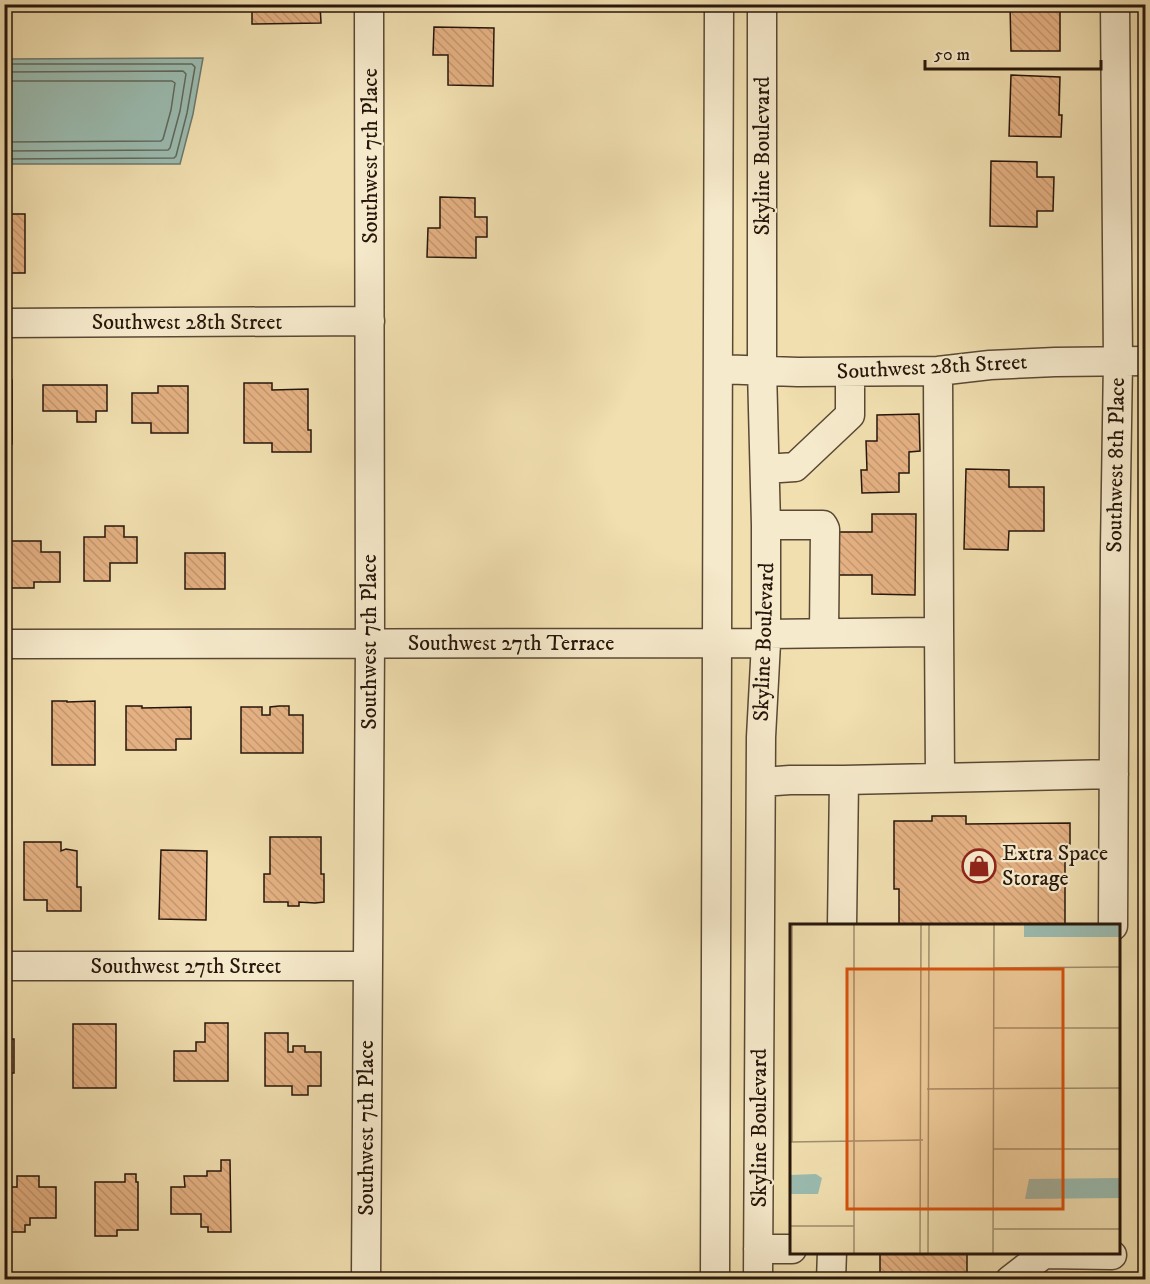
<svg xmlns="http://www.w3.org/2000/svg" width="1150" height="1284" font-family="'IM FELL DW Pica',serif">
  <defs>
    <pattern id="building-back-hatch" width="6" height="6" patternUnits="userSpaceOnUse" patternTransform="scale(1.5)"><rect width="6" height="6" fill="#e5b183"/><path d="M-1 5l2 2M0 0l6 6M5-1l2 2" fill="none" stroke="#c49870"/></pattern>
  </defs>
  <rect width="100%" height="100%" fill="#f1dfb0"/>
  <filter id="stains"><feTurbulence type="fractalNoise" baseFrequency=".00333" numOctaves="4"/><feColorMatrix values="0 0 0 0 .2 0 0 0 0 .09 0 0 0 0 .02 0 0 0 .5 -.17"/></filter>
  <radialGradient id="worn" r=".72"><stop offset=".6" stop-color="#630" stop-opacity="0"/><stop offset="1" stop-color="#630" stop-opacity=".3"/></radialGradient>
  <path fill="#9bbcb1" stroke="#6c7a6f" stroke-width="1.5" d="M203,58L193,114L180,164H5V59Z"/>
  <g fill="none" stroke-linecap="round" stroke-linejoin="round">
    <path stroke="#60695e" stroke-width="1.5" d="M4,64H192L195,67L187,113L176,156L174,158L4,159
      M4,72L183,71L186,74L180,111L170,148L168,150L4,151
      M4,81H172L175,83L171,110L163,139L161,141L4,142"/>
  </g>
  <path fill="url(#building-back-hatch)" stroke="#26160b" stroke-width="1.5" d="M140,4H203V5L140,6Z
    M252,4H320L321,23L252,24Z
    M1010,4H1060V51H1011Z
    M434,27L494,28L493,86L448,85V55H433Z
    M1011,75L1060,77L1059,115H1062L1061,137L1009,136Z
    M991,161L1037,162V177H1054L1053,211H1037V227L990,226Z
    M440,197L475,198V217H487V237H476V258L427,257L428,228H440Z
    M4,214H25V273H4Z
    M4,380H12V444H4Z
    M244,383H272V390L308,389V430H311V452H272V443H244Z
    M43,385H107V411H96V422H77V411H43Z
    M158,386H188V433H151V423H132V393H158Z
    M919,414L920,451L909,452V473H899V492L862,493L861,470H867L866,441H877V415Z
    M966,469L1009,470V487H1044V531H1009L1008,550L964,549Z
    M872,514H916L915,595L872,594V575H836V532H872Z
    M105,526H124V537H137V563H110V581H84V537H105Z
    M4,541H41V552H60V582H34V588H4Z
    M185,553H225V589H185Z
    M52,701H67V702L95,701V765H52Z
    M4,703L9,707V765H4Z
    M126,706H142V708L191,707V739H176V750H126Z
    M279,706H289V715H303V753H241V707H262V715H270V707Z
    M932,816H966V824L1070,823V844H1065V926H899V889H894V821H932Z
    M270,837H321V874H324V902L315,903L299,902V906H288V902H264V874H270Z
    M24,842H61V851L66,849L77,851V887H81V911H47V900H24Z
    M161,850L207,851L206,920L159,919Z
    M205,1023H228V1081H174V1051H196V1042H205Z
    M73,1024H116V1088H73Z
    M265,1033H288V1052H293V1046H305V1052H321V1086H308V1095H292V1086H265Z
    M4,1039H14V1073H4Z
    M221,1160H230L231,1232H208V1227H201V1214H171V1187H185L184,1176H207V1171H221Z
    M125,1174H136V1182H138V1230H117V1236H95V1182H125Z
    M17,1176H39V1187H56V1218H30V1225H25V1232H4V1187H17Z
    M880,1252H967V1280H880Z"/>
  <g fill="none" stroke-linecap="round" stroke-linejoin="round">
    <defs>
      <path id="minor" d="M4,323L370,321
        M718,369L798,372L938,371L990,365L1055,362L1146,361
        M765,469L795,467L850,415V372
        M766,525H823L825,529L824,633
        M939,627L940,778
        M766,634L928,632L939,627L938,371
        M4,644L766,643
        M761,782L790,780H844L1114,774
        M842,926L844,780
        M1113,926L1115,548L1118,361L1115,4
        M4,966H368
        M758,1249H792
        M366,1280L370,643L369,4
        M715,1280L719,4
        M758,1280L761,737L766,643V525L762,370V4
        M831,1280L832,1252
        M1010,1280L1044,1254L1112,1255"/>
    </defs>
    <use href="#minor" stroke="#594834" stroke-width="31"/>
    <use href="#minor" stroke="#f6eacc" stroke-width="28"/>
  </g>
  <defs>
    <symbol id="shop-ring" viewBox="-11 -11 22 22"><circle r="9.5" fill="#f6eacc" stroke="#8f2418" stroke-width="1.5"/><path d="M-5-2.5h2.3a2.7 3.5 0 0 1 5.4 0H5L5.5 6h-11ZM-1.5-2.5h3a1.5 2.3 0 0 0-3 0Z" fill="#8f2418"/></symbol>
  </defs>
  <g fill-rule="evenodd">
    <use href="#shop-ring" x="960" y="847" width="38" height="38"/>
  </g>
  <g text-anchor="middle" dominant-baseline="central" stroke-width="4.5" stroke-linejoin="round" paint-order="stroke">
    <g font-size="22" fill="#26160b" stroke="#f6eacc">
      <text transform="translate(370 156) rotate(-90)">Southwest 7th Place</text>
      <text transform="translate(762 156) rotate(-90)">Skyline Boulevard</text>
      <text x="187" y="322">Southwest 28th Street</text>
      <text transform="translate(932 367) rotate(-3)">Southwest 28th Street</text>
      <text transform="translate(1116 465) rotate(-89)">Southwest 8th Place</text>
      <text transform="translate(369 642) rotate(-90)">Southwest 7th Place</text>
      <text transform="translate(764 642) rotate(-88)">Skyline Boulevard</text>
      <text x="511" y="643">Southwest 27th Terrace</text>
      <text x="186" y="966">Southwest 27th Street</text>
      <text transform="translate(366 1128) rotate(-90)">Southwest 7th Place</text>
      <text transform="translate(759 1128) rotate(-90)">Skyline Boulevard</text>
    </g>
    <g font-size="22" fill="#26160b" stroke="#f6eacc" text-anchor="start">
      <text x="1002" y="853">Extra Space<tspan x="1002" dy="25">Storage</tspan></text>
    </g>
  </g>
  <g transform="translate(790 924)">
    <rect width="330" height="330" fill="#f1dfb0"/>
    <path d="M234,1H330V13H234ZM26,250L32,254L28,270H0V251ZM330,254V274L235,275L239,255Z" fill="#9bbcb1"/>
    <path fill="none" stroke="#a08f6e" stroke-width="1.5" d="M204,44L330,43M204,104H330M137,165L330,164M0,218L133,216M2,218V1M203,225H330M0,302H64M204,305H330M64,329V1M130,329L131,1M138,329L139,1M203,329L204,1"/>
    <path fill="#d5520c" fill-opacity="0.15" stroke="#d5520c" stroke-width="3" d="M57,45H273V285H57Z"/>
    <rect width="330" height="330" fill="none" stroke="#26160b" stroke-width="3"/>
  </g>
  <rect width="1150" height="1284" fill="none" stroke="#f1dfb0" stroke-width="24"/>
  <rect x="6" y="6" width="1138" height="1272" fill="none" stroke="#26160b" stroke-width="3"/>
  <rect x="12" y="12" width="1126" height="1260" fill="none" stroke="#26160b" stroke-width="1.5"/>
  <path d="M925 60v9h176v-9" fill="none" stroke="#26160b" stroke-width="3"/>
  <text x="934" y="60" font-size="18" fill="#26160b" stroke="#f6eacc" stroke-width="4.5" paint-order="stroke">50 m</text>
  <rect width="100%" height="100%" filter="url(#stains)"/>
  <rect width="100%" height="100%" fill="url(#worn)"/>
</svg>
